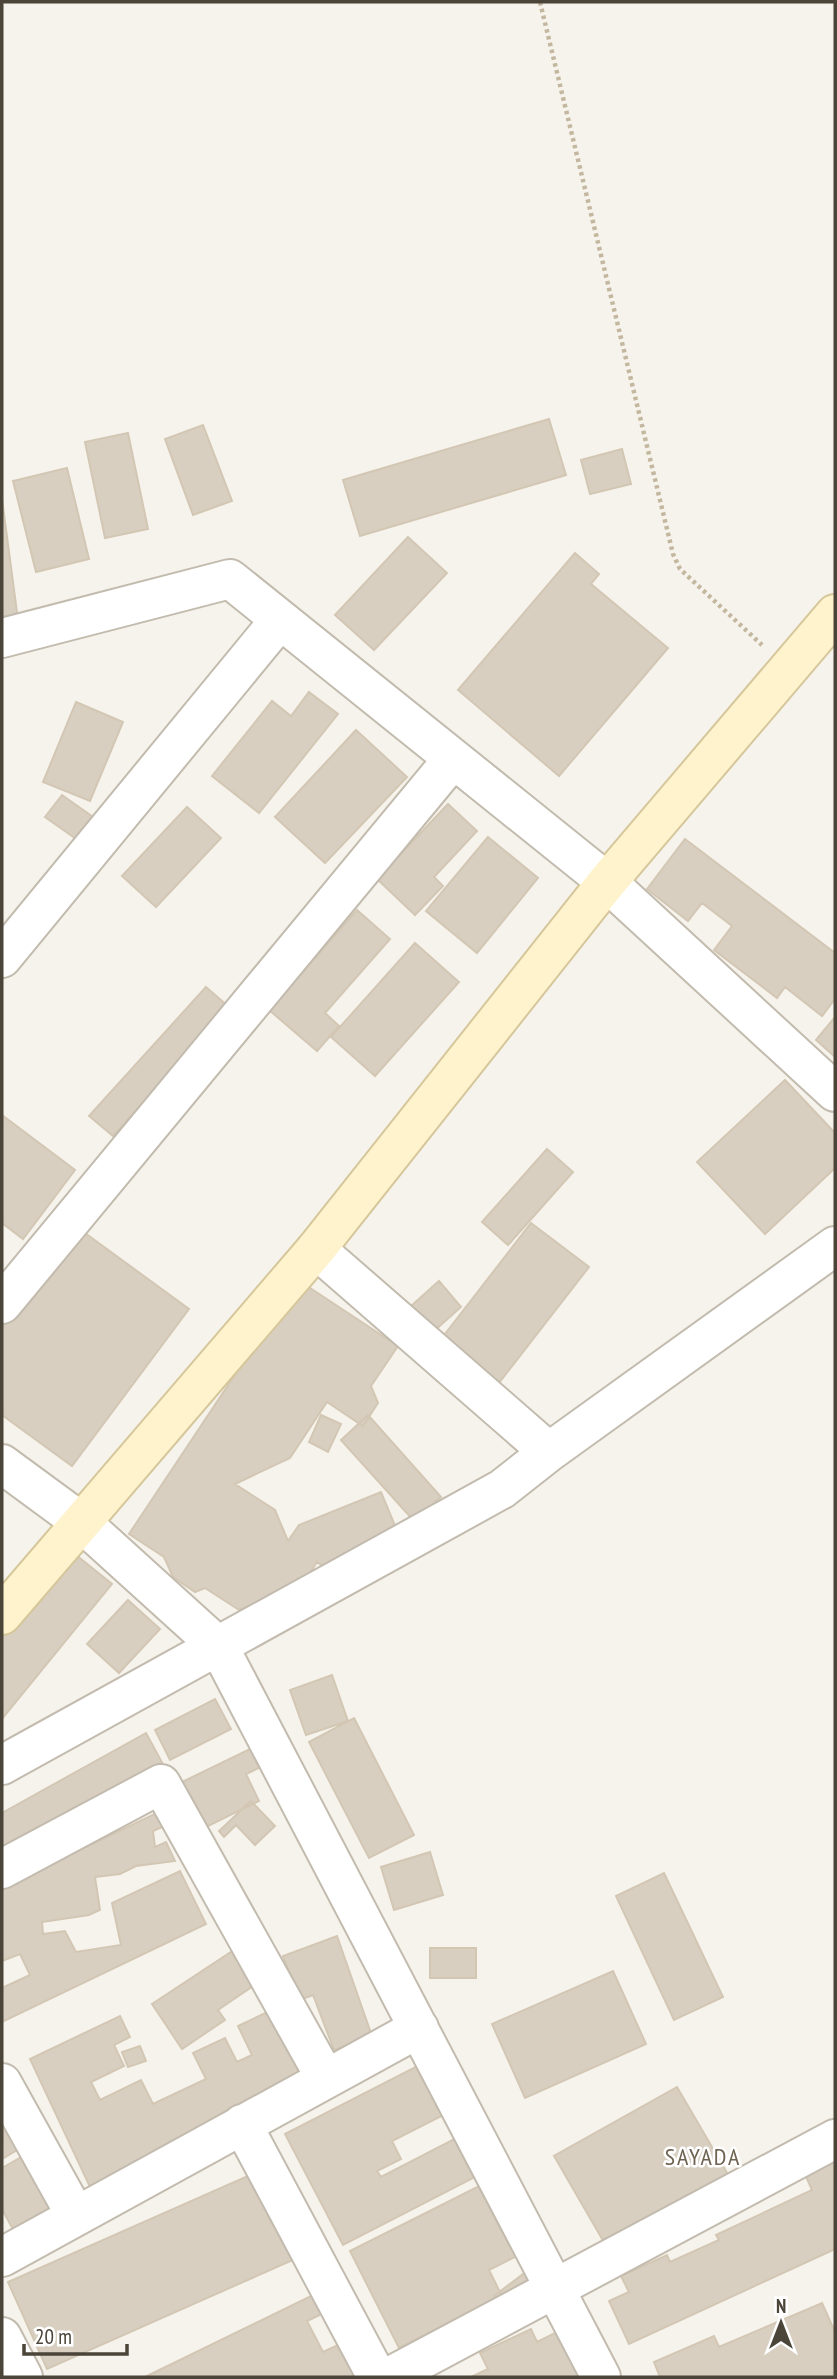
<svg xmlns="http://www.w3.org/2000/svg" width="837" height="2379" font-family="'PT Sans Narrow',sans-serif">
  <rect width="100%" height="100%" fill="#f6f3ec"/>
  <path fill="#d8cfc1" stroke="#d3c7b4" stroke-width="2" d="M549,419L566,475L360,536L343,480Z
    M203,425L232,501L193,515L165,439Z
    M128,433L148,529L105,538L85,442Z
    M622,449L631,484L590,494L581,460Z
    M67,468L89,559L36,572L13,481Z
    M2,499L18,620L2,623Z
    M408,537L447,573L374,650L335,615Z
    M575,553L599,574L591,584L668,648L559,776L458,690Z
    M309,692L338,714L259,813L212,776L272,701L291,716Z
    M76,702L123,722L90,801L43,782Z
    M356,730L407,777L325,863L275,817Z
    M62,795L93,817L76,839L45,817Z
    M448,804L477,831L434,877L443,886L415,915L377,879Z
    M187,807L221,838L156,907L122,876Z
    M488,837L538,878L477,953L426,911Z
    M685,839L835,953V999L822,1016L785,987L777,998L714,950L732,926L702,903L688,921L647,889Z
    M357,910L390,939L325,1013L339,1026L317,1051L269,1010Z
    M415,943L459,982L375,1076L331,1037Z
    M206,987L229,1007L113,1136L89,1116Z
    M835,1017V1057L816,1040Z
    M785,1080L835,1133V1168L765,1234L697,1162Z
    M2,1115L75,1170L23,1239L2,1223Z
    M547,1149L573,1172L508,1245L482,1222Z
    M531,1223L589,1267L495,1388L438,1343Z
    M74,1225L189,1309L72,1466L2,1415V1323Z
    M298,1280L398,1346L371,1386L378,1403L363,1426L327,1402L290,1458L235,1484L275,1510L288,1541L299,1525L381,1492L401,1540L328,1570L317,1562L303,1584L239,1610L205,1588L195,1592L173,1577L164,1557L129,1534Z
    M439,1281L461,1307L434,1331L411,1306Z
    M321,1415L341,1424L328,1452L309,1442Z
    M368,1415L441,1497L414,1521L341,1440Z
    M71,1551L112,1584L2,1719V1636Z
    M128,1600L160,1629L119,1673L87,1644Z
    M332,1675L348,1721L306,1735L290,1690Z
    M215,1699L231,1729L170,1760L155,1730Z
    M354,1718L414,1835L369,1858L309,1742Z
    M146,1733L164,1766L2,1855V1813Z
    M252,1748L261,1767L246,1774L259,1801L202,1829L180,1783Z
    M251,1801L275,1826L255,1845L236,1825L224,1837L219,1831Z
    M165,1809L171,1823L153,1831L155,1847L166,1842L175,1861L136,1866L120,1874L95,1877L100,1910L89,1915L42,1922L43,1934L65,1931L76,1952L121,1945L112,1903L180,1871L206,1924L2,2022V1988L30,1975L20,1954L2,1961V1887Z
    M430,1852L443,1895L394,1910L381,1867Z
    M664,1873L723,1997L674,2020L616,1896Z
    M337,1936L372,2036L334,2050L313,1995L300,2000L283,1956Z
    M237,1948L259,1982L218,2010L225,2020L182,2049L152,2004Z
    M430,1948H476V1978H430Z
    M613,1971L646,2044L525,2098L492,2024Z
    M293,2000L328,2075L90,2187L30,2059L120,2016L130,2037L114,2045L124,2066L91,2082L100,2100L141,2080L153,2104L206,2079L193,2053L225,2038L237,2062L252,2055L238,2026Z
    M140,2046L146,2061L128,2067L122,2052Z
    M433,2058L459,2107L392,2141L401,2159L377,2171L381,2177L468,2132L477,2176L343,2245L285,2134Z
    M677,2087L733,2183L605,2244L554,2156Z
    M2,2109L29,2143L2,2159Z
    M30,2152L63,2212L17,2237L2,2209V2168Z
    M835,2158V2249L629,2344L609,2301L629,2292L621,2276L667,2255L670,2262L719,2240L716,2235L812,2190L804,2172Z
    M505,2173L541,2244L489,2270L502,2296L399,2348L350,2251Z
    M250,2175L272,2224L278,2222L295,2259L47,2369L8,2282Z
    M527,2271L538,2285L506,2311L494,2296Z
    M313,2295L322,2314L307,2321L323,2352L340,2344L356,2377H145Z
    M822,2303L835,2332V2377H660L654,2362L714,2336L719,2347Z
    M565,2328L589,2377H471L488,2369L480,2353L531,2329L537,2342Z"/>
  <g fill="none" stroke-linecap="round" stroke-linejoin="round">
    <defs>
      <path id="minor" d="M2,638L230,579L607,882L835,1092
        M2,958L279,621
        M316,1249L549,1452
        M2,1304L453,759
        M2,1464L81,1522L219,1647L601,2377
        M2,1765L502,1489L549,1452L835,1246
        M2,1869L161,1784L326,2079
        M2,2083L76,2216
        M242,2124L377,2377
        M2,2257L419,2028
        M2,2337L23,2377
        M389,2377L835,2139"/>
      <path id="secondary" d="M2,1615L316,1249L607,882L835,614"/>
    </defs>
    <use href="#minor" stroke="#c2bbae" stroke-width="42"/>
    <use href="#secondary" stroke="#d6c79b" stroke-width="42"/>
    <path stroke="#c4b79f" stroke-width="4.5" stroke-dasharray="3.5 3.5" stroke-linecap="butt" d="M540,2L673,554L680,569L762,645"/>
    <use href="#minor" stroke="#fff" stroke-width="38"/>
    <use href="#secondary" stroke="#fff3cd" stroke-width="38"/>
  </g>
  <g text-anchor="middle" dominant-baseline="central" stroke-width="5" stroke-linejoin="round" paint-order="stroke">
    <g font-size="24" letter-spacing="2" fill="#6e6250" stroke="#fff">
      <text x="703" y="2156">SAYADA</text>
    </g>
  </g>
  <rect width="837" height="2379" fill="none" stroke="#4b4439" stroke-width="7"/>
  <g transform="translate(781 2323)" stroke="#ffffff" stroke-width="5" paint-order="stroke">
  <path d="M0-5L12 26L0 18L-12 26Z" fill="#4b4439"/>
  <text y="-10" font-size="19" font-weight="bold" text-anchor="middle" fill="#4b4439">N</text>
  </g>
  <path d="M24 2344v10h103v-10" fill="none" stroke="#4b4439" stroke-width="3.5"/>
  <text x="35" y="2344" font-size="21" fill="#4b4439" stroke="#ffffff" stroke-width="5" paint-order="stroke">20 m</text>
</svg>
